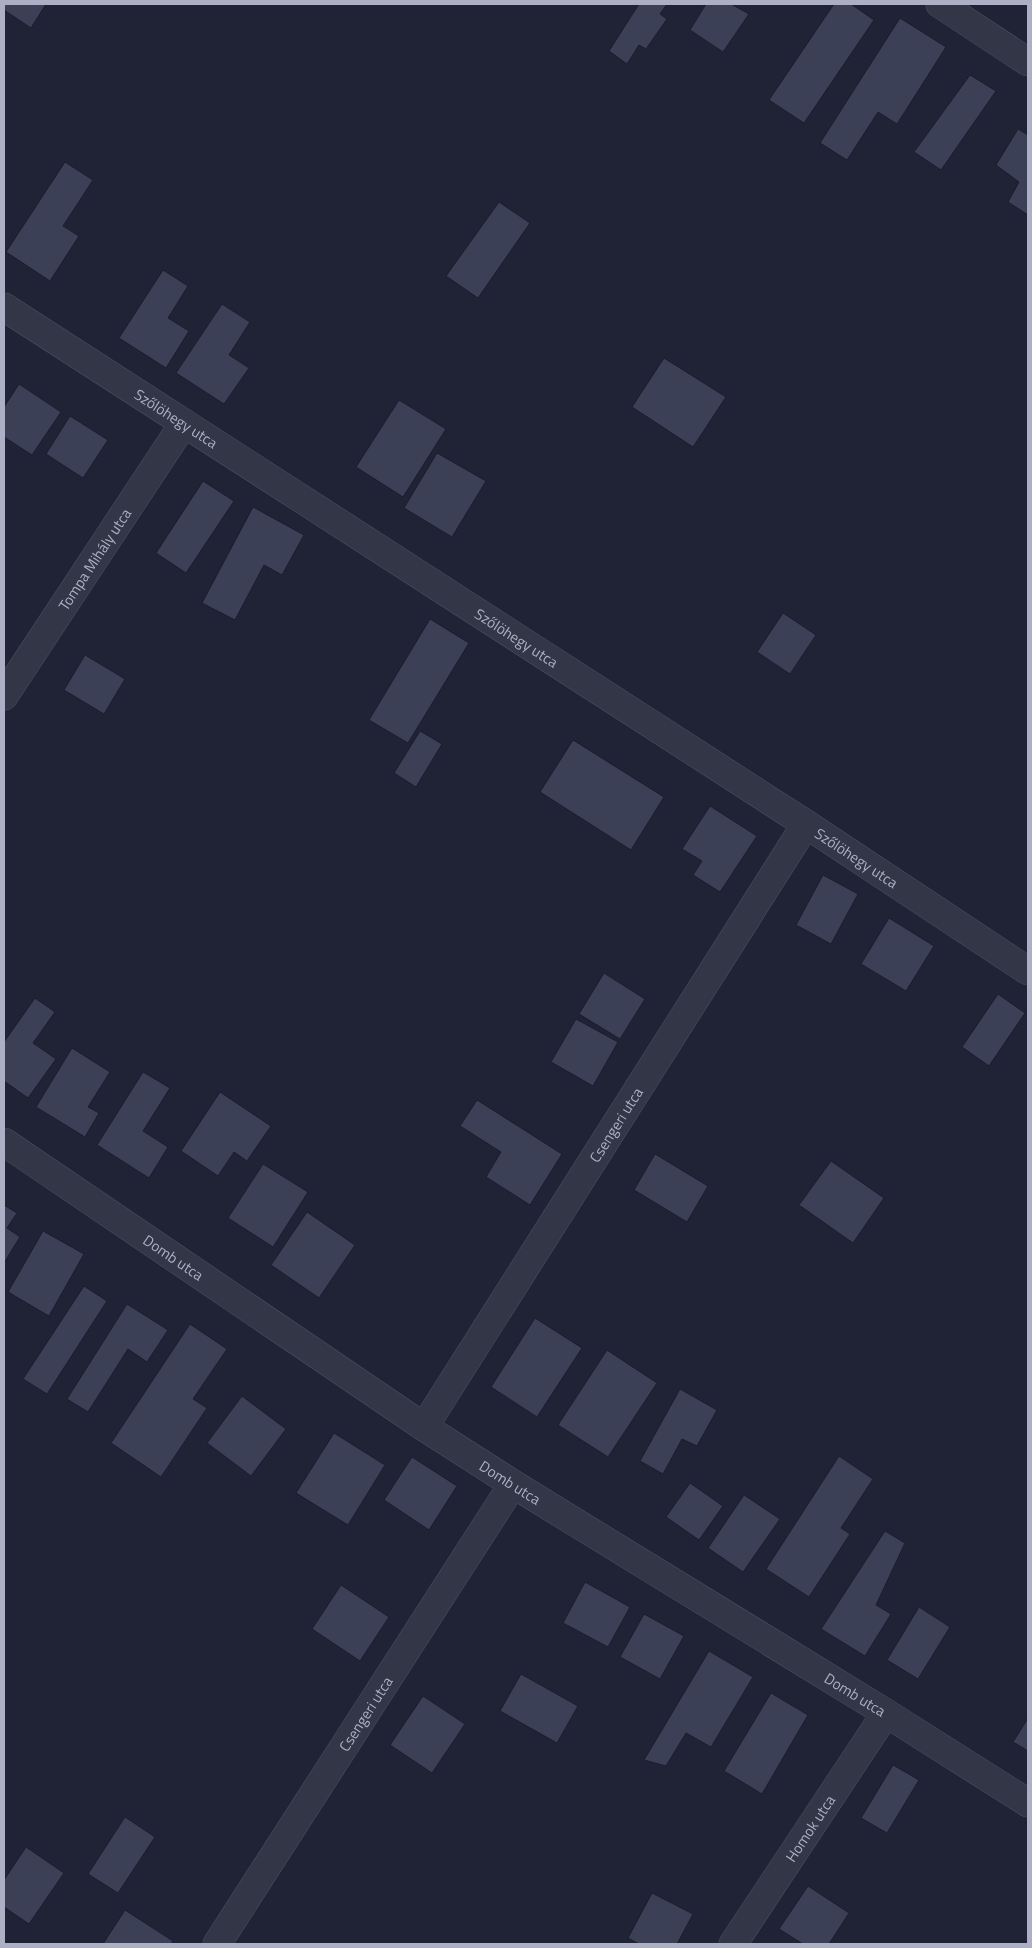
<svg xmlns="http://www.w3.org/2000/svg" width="1032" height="1948" font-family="'Titillium Web',sans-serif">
  <rect width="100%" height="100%" fill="#202336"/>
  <path fill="#3c4057" stroke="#1b1d2d" d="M4,4H46L31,28L4,10Z
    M639,4H667L660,14L667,19L646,49L639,45L627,64L609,51Z
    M706,4H731L749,14L723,52L690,30Z
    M834,4H851L874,20L804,123L769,100Z
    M900,18L946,47L897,124L878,112L847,160L820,143Z
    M970,75L996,91L941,170L914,152Z
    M1018,129L1028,135V215L1008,202L1019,182L996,165Z
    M65,162L93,180L63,226L79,236L50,281L6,252Z
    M499,202L530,223L478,298L446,276Z
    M163,270L188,286L168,318L189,331L166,368L119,338Z
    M222,304L250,322L229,355L249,368L224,404L176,373Z
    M664,358L726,397L693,447L632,407Z
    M19,384L61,412L32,455L4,437V407Z
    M399,400L446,429L403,497L356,467Z
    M70,416L108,440L83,478L46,454Z
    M437,453L486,481L452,537L404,508Z
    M203,481L234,501L186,573L156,553Z
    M253,507L304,535L282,575L264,565L235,620L202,603Z
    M783,613L816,635L790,674L757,652Z
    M430,619L469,643L408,743L369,720Z
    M85,655L125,679L104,714L64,690Z
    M420,731L442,744L416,787L394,773Z
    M573,740L664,797L631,850L540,792Z
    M710,806L757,836L720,892L693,875L702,861L682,849Z
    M823,875L858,894L831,944L796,925Z
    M889,918L934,946L906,991L861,964Z
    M604,973L645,999L620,1039L579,1014Z
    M998,994L1025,1013L989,1066L962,1047Z
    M35,998L55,1012L33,1043L56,1059L28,1098L4,1081V1042Z
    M576,1019L618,1042L593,1086L551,1062Z
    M72,1048L110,1072L88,1107L99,1113L85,1137L36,1107Z
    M143,1072L170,1088L143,1131L168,1147L149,1178L97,1145Z
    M220,1092L271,1126L247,1161L234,1152L218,1176L181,1151Z
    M477,1100L562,1154L530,1205L486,1177L501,1152L460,1126Z
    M655,1154L708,1186L687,1222L634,1190Z
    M831,1161L884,1198L853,1243L799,1205Z
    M263,1164L308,1192L273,1247L228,1218Z
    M4,1205L17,1213L7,1228L20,1237L4,1263Z
    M307,1212L355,1245L319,1298L271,1265Z
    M43,1231L84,1254L49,1316L8,1292Z
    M84,1286L107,1301L47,1394L23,1379Z
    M127,1304L168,1330L147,1362L128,1349L88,1412L67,1399Z
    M535,1318L582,1348L537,1417L491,1387Z
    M190,1324L227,1349L193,1399L207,1408L161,1477L111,1443Z
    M607,1350L657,1383L608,1457L558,1425Z
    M680,1389L717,1410L697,1446L682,1439L663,1474L640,1461Z
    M242,1396L286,1429L251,1476L207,1443Z
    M334,1433L385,1465L348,1525L296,1493Z
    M839,1456L873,1479L841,1528L850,1534L809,1597L766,1569Z
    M412,1457L457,1486L429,1530L384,1500Z
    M690,1483L723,1506L699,1540L666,1517Z
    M744,1495L780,1519L743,1572L708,1548Z
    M885,1531L905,1543L876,1605L891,1614L865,1656L821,1629Z
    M585,1582L630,1607L608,1647L563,1623Z
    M341,1585L389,1617L360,1661L312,1629Z
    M919,1607L950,1627L918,1679L887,1660Z
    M644,1614L684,1636L660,1679L620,1657Z
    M709,1651L753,1677L711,1747L686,1733L666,1766L644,1760Z
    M521,1674L578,1706L557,1743L500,1711Z
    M771,1693L808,1715L762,1794L724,1771Z
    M423,1696L465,1724L432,1773L390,1745Z
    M1028,1718V1751L1013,1742Z
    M893,1765L919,1780L887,1833L861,1818Z
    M125,1817L155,1837L118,1893L88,1874Z
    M26,1847L64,1873L29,1924L4,1907V1880Z
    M808,1886L849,1913L829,1944H803L779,1929Z
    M652,1893L693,1914L677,1944H639L628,1938Z
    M125,1910L173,1941L171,1944H103Z"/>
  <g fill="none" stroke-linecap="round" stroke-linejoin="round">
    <defs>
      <g id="minor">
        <path d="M940,4L1028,62"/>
        <path id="s1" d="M4,307L806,824L1028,971"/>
        <path id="s2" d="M4,696L184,423"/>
        <path id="s3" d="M4,1142L424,1427L513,1484L886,1713L1028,1803"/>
        <path id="s4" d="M424,1427L806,824"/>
        <path id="s5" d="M217,1944L513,1484"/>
        <path id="s6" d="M733,1944L886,1713"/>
      </g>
    </defs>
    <use href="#minor" stroke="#4e5062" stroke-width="29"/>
    <use href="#minor" stroke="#333647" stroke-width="28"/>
  </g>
  <g text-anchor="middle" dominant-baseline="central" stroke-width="4" stroke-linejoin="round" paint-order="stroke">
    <g font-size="15" fill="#adb0c4" stroke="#191b2b">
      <text stroke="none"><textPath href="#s1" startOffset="205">Szőlöhegy utca</textPath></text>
      <text stroke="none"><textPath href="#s2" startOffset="164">Tompa Mihály utca</textPath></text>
      <text stroke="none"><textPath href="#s1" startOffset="610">Szőlöhegy utca</textPath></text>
      <text stroke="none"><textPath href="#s1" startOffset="1015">Szőlöhegy utca</textPath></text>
      <text stroke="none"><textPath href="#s4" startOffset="358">Csengeri utca</textPath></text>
      <text stroke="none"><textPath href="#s3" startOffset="205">Domb utca</textPath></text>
      <text stroke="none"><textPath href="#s3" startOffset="610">Domb utca</textPath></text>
      <text stroke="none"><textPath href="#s3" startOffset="1015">Domb utca</textPath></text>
      <text stroke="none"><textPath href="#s5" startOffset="274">Csengeri utca</textPath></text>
      <text stroke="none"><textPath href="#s6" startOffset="139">Homok utca</textPath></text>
    </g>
  </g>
  <rect width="1032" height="1948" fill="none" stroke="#adb0c4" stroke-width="10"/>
</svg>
